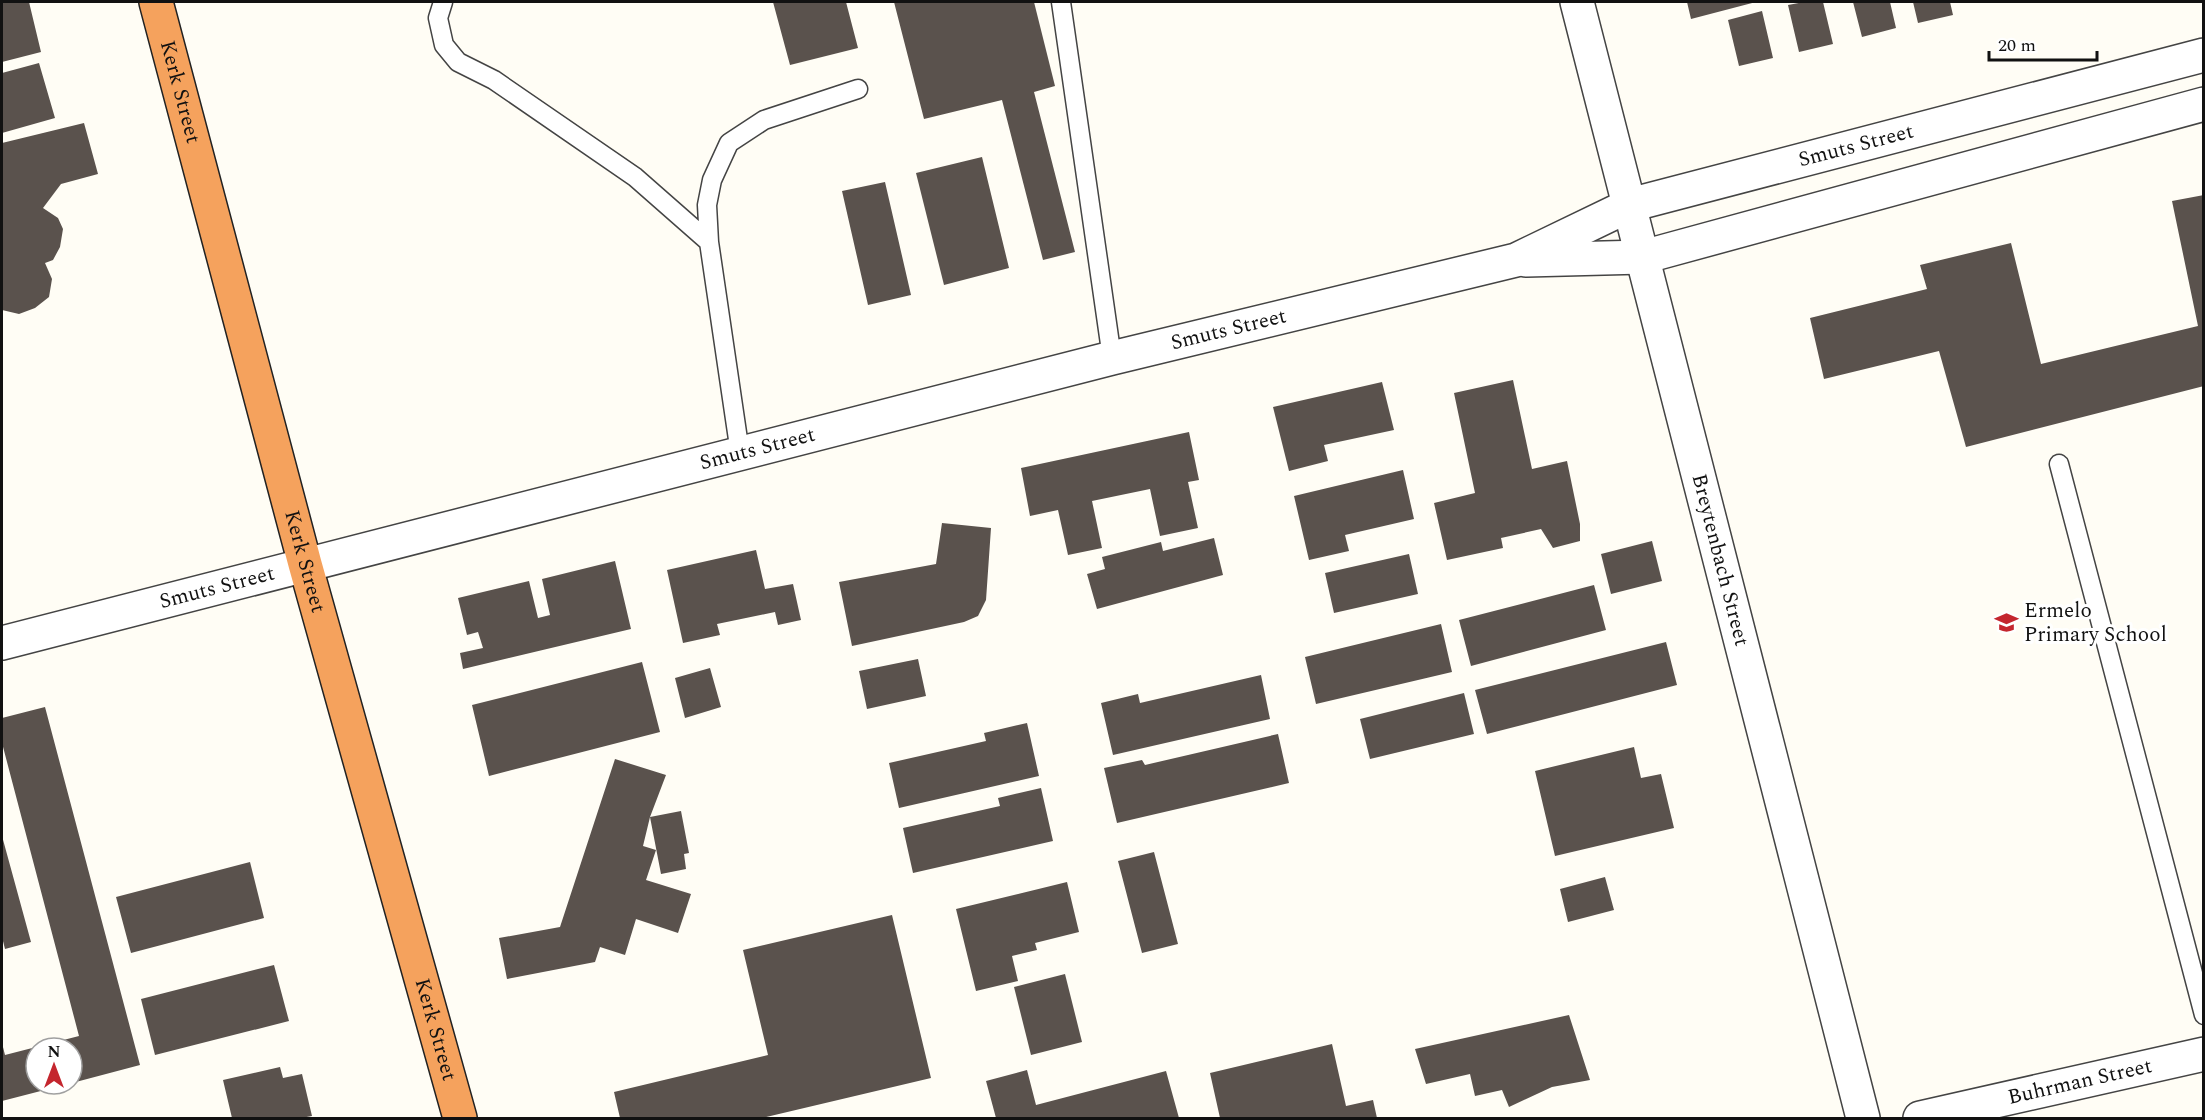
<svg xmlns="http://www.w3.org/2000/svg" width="2205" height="1120" font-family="Spectral,serif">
  <rect width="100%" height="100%" fill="#fffdf5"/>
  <path fill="#5a524d" d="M2,2H29L41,52L2,62Z
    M773,2H846L858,48L790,65Z
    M894,2H1034L1055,86L1034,92L1075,252L1043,260L1002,100L924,119Z
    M1687,2H1756L1691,19Z
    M1804,2H1823L1833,44L1799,52L1788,5Z
    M1853,2H1890L1896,28L1862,37Z
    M1913,2H1950L1953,15L1918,23Z
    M1762,11L1773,58L1739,66L1728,20Z
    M39,63L55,118L2,133V73Z
    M84,123L98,174L61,184L43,208L58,218L63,229L60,247L53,260L45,263L52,279L49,297L35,308L19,314L2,310V143Z
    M982,157L1009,268L944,285L916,173Z
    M885,182L911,295L868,305L842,191Z
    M2204,195V386L1966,447L1939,351L1824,379L1810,318L1927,289L1920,265L2011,243L2041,364L2198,326L2172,201Z
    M1513,380L1532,469L1567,461L1580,524V541L1553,548L1541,529L1501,538L1503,548L1447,560L1434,503L1475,493L1454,393Z
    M1382,382L1394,430L1324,445L1328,461L1289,471L1273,407Z
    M1189,432L1199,480L1188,482L1198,528L1160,536L1150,489L1092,501L1102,548L1068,555L1058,510L1030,516L1021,468Z
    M1403,470L1414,519L1345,535L1349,551L1309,560L1294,496Z
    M942,523L991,528L986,600L978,616L964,622L852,646L839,582L936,564Z
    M1214,538L1223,575L1097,609L1087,574L1105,569L1102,557L1161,542L1163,551Z
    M1652,541L1662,581L1611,594L1601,554Z
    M756,550L765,589L793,584L801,620L778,625L775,612L717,624L720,635L683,643L667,570Z
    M1409,554L1418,594L1334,613L1325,573Z
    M615,561L631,629L463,669L460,653L483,648L478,632L467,635L458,598L529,581L538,618L550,615L542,579Z
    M1594,585L1606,630L1471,666L1459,620Z
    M1441,624L1452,672L1316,704L1305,657Z
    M1666,642L1677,685L1487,734L1475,690Z
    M918,659L926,696L867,709L859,671Z
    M642,662L660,732L489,776L472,705Z
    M710,668L721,707L685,718L675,678Z
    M1261,675L1270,719L1113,755L1101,703L1138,694L1140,703Z
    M1464,693L1474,734L1370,759L1360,719Z
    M45,707L140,1065L72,1083V1048H36V1084L64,1085L2,1101V1043L5,1055L79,1036L2,743V718Z
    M1027,723L1039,776L899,808L889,763L986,741L984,733Z
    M1278,734L1289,783L1117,823L1104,768L1142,760L1145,765Z
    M1634,747L1641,778L1661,774L1674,828L1555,856L1535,771Z
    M615,759L666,775L650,817L643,846L656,850L646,880L691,894L678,933L636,919L625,955L600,947L595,962L507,979L499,938L560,927Z
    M1041,788L1053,841L913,873L903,828L1000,806L998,798Z
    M681,811L689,853L684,854L686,869L661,874L650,817Z
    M2,836L31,942L5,949L2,937Z
    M1154,852L1178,944L1142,953L1118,861Z
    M250,862L264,918L131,953L116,897Z
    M1605,877L1614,910L1568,922L1560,889Z
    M1067,882L1079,932L1035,943L1037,950L1012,956L1018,981L976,991L956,909Z
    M892,915L931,1078L762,1118H620L614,1092L768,1055L743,950Z
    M274,965L289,1021L155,1055L141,999Z
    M1065,974L1082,1042L1031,1055L1014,987Z
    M1569,1015L1590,1080L1552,1087L1509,1107L1502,1090L1475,1096L1470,1074L1426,1084L1415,1049Z
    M1332,1044L1346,1106L1373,1100L1377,1118H1220L1210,1073Z
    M280,1067L283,1078L302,1074L312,1116L301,1118H232L223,1080Z
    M1027,1070L1036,1105L1166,1071L1179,1118H996L986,1081Z"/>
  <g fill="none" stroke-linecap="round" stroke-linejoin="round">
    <defs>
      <path id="lane" d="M443,2L438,18L444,45L458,62L494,80L635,177L709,242L740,453
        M1061,2L1112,358
        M709,242L707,205L712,180L729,143L764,120L858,89
        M2059,464L2204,1015"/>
      <g id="street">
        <path id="s1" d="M1577,2L1863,1118"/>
        <path d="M1526,260L1643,257L2204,104"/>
        <path id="s2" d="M2,643L1112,358L1516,260L1630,205L2204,55"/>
        <path id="s3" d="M1920,1118L2204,1054"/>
      </g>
      <g id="highway">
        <path id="s4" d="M156,2L305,564L460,1118"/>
      </g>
    </defs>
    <use href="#lane" stroke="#444" stroke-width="21"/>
    <use href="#street" stroke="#444" stroke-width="36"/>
    <use href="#highway" stroke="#222" stroke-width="36"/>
    <use href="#lane" stroke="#fff" stroke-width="18"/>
    <use href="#street" stroke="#fff" stroke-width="33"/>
    <use href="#highway" stroke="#f5a25d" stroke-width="33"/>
  </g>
  <defs>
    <symbol id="school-bare" viewBox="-9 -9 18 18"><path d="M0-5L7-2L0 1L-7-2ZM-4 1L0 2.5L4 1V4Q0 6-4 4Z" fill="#c4262e" stroke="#fff" stroke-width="2.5" paint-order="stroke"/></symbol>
  </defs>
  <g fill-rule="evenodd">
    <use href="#school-bare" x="1990" y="606" width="33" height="33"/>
  </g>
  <g text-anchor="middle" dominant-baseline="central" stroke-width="6" stroke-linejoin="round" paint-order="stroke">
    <g font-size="21" fill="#111" stroke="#fff">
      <text stroke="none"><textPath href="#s4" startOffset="93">Kerk Street</textPath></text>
      <text stroke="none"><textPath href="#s2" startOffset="1922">Smuts Street</textPath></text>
      <text stroke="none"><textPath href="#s2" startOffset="1266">Smuts Street</textPath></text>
      <text stroke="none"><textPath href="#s2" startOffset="780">Smuts Street</textPath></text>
      <text stroke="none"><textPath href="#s1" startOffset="576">Breytenbach Street</textPath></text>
      <text stroke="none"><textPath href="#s4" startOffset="579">Kerk Street</textPath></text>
      <text stroke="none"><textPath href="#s2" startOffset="222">Smuts Street</textPath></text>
      <text stroke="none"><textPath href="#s4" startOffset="1065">Kerk Street</textPath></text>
      <text stroke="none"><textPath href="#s3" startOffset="164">Buhrman Street</textPath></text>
    </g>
    <g font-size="21" fill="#111" stroke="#fff" text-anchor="start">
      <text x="2024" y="611">Ermelo<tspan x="2024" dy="24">Primary School</tspan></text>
    </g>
  </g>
  <rect width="2205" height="1120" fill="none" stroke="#111111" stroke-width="6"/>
  <g transform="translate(54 1066)"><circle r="28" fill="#ffffff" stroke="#a0a0a0" stroke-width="1.5"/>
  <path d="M0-4.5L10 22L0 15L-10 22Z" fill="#c4262e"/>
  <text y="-9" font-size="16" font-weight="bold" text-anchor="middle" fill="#111111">N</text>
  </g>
  <path d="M1989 51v9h108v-9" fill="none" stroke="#111111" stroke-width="3"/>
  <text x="1998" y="51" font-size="18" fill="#111111" stroke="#ffffff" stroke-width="4.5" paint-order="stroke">20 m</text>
</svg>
